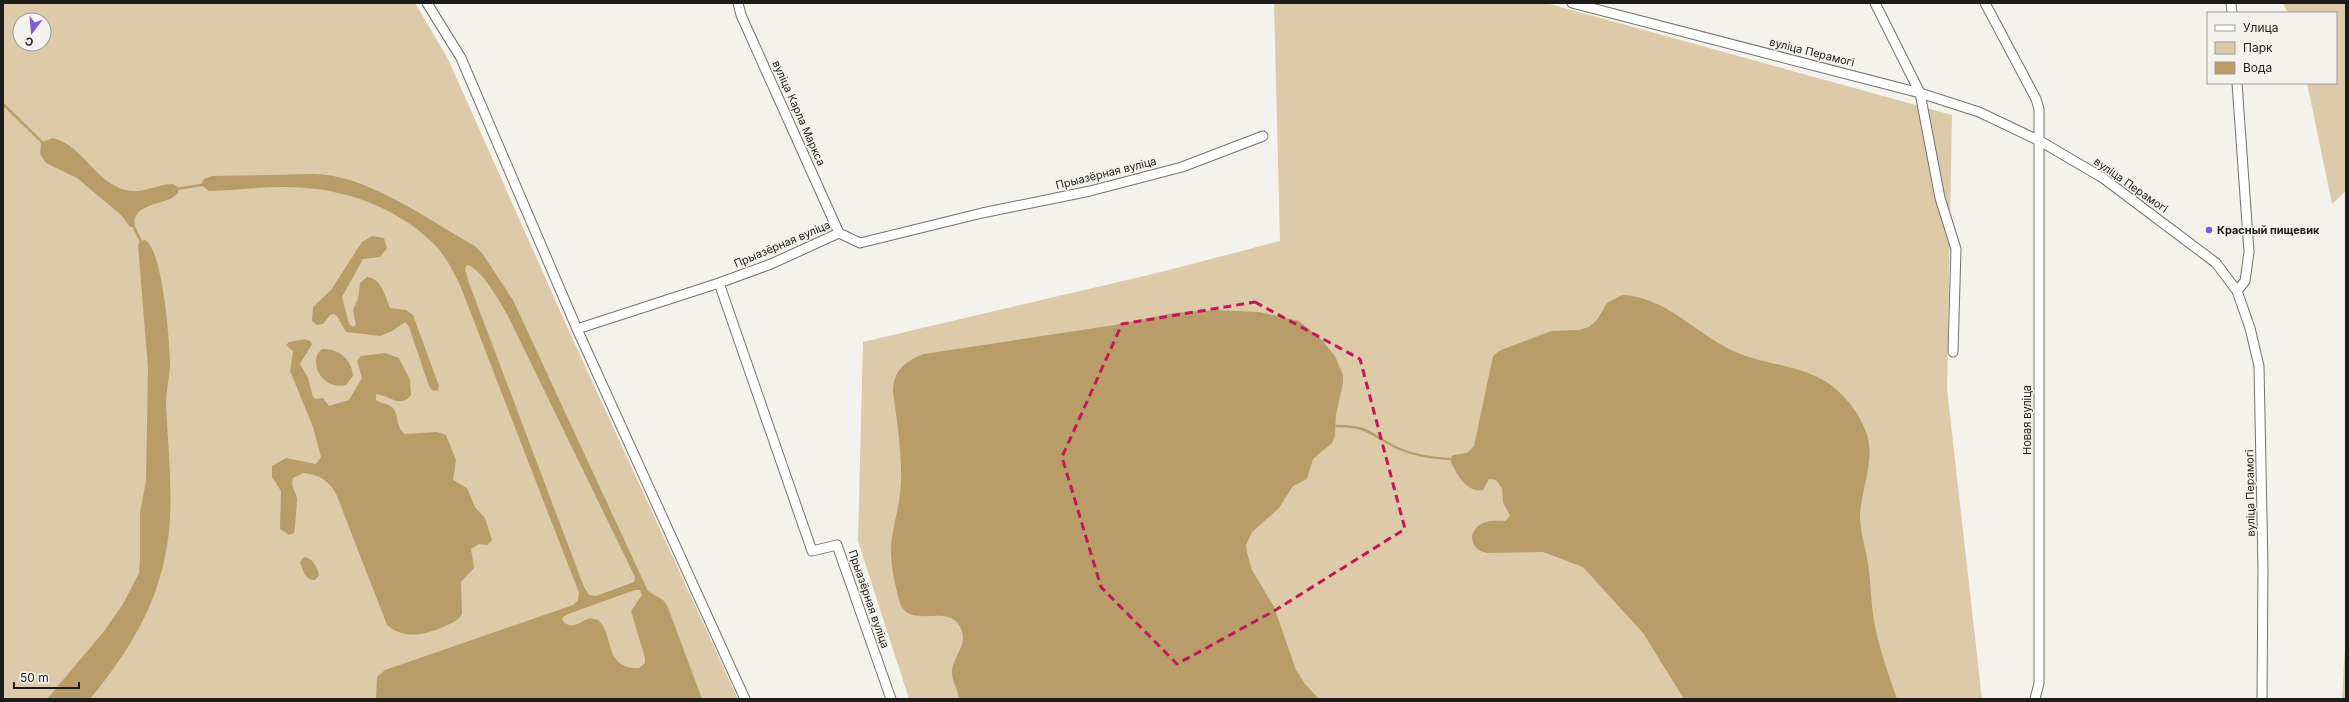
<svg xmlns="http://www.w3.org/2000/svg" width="2349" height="702" font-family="Inter,sans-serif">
  <rect width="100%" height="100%" fill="#f4f2ed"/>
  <path fill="#ddcaa9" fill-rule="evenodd" d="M3,3H415L448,59L569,331L738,699H3ZM20,20H44V44H20Z
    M1274,3H1546L1952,115L1947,389L1982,699H909L858,541L863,342L1161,272L1280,241Z
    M2283,3H2346V191L2332,204L2307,83H2336V13H2288Z
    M2346,627V699H2342Z"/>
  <path fill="#b89d69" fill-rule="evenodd" d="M53,138C86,146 97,189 133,191C147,192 159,184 173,184L178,187V193C168,205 141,202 135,218C134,221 135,224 134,227H130L121,215L77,178L46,163L40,154L41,144L45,141Z
    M313,174C367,174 428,220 475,246L482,253L513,300L648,591L663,600L667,605L702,699H376L377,677L385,670L573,605L578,600L579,593L460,285C453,271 446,257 436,246C396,205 338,186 281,187C257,187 233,191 209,191L201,185L204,179L212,176ZM467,265C481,267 501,304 508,316L635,577L634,582L596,596L589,595L584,587L469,283L465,269ZM635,590H640L642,595L631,611L645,658V663L639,668C603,669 615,635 598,620L590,618C580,621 572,632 562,620L563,617L568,614Z
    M372,236L384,238L387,248L380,257L363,259L342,297L349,324L353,327L356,325L353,310L358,299L360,283L367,277C382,278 385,297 390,308L406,310L413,315L439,386L438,391L432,390L429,386L409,327L405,322L392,331L380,336L346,332L337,316L334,314L330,315L323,324L317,325L312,321L313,307L331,290L362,242Z
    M145,240C163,249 170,345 170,366C169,379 166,392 166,405C168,447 173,490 169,532C167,548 164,564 159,580C146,624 119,664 90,699H47L105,630L123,604L139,573L140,559V513L146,481L148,368L138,245L140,241Z
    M1622,295C1664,296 1696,333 1731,350C1762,365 1799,364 1828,383C1846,395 1862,417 1868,438C1874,465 1861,489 1860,516C1860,534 1867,552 1869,570C1871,587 1871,604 1874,621C1879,648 1888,673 1897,699H1684L1643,633L1583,567L1543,552L1487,553C1477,551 1472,546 1472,536C1477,520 1491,520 1505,521L1510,516L1503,502L1502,488L1496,480L1489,479L1483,490C1467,494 1454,471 1450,459L1453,455L1467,453L1474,446L1493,356L1499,351L1551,331L1579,330L1589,327L1597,320L1607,303Z
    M1215,310L1259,312L1299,321L1320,338L1335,356L1343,375V383L1336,414L1335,436L1332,443L1313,459L1307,479L1293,486L1279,508L1252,532L1246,545L1247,553L1252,570L1274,607L1296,670L1305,684L1319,699H959C958,689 951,680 952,670C954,655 968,645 961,629C949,600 908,633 899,600C895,584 890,563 891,546C893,525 900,504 901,483C902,453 897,421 893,392C893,371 905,361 924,354L1121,324L1173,313Z
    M305,339L310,341L312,344L300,364L308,378L313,397L316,399L323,398L329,406L349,400L362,378L357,361L361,356L385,353L399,358L410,380L411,395C400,409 389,395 376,394V400C381,404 388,403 393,408C399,416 396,428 405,434L437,432L446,435L456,460L453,480L467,488L475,507L485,518L492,540L487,545L479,544L471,549L474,568L461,582L462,614C458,621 452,623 445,626C426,635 404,640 387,625L337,496C330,481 319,474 303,473L293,478C290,487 296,491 297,499C297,502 295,531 294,533L289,535L280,529L281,491L272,477V466L286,458L316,464L321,457L313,427L290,371L293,351L286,345L289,342Z
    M322,349C338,348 352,359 353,376L346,385C322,391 307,361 322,349Z
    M304,557C313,558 317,567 319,575L315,580C306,581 303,571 300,562Z"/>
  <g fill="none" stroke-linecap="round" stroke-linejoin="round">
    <path stroke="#b89d69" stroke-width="2.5" d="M3,104L44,144
      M176,189L202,185
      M133,225L142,244
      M1337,426C1367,426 1369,433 1393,446C1411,455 1430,458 1450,459"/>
    <defs>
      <path id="street" d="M427,3L461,58L577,329L745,699
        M738,3L741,15L839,233
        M1572,3L1920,93L1979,112L2040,141L2103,178L2216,263L2237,291L2250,328L2259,366L2263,568L2262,699
        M1875,3L1920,93L1940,198L1956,249L1953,352
        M1985,3L2036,99L2039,109V683L2035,699
        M2231,3L2232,13
        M2237,291L2245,281L2249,252L2237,83
        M577,329L719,283
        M891,699L837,545L812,551L719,283L771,264L839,233L860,243L982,213L1090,191L1182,167L1263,136"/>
    </defs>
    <use href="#street" stroke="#74726e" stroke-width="11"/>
    <use href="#street" stroke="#fff" stroke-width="9"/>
  </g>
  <path fill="none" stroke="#c2185b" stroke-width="3" stroke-dasharray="8 5" stroke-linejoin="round" d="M1255,302L1360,359L1405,529L1274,611L1177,664L1101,587L1062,457L1122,324Z"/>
  <circle fill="#7c5bd5" stroke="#f4f2ed" stroke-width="1.5" cx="2209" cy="230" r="4"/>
  <g text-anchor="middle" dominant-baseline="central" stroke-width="3" stroke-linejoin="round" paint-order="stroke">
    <g font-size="11" fill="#1d1c1a" stroke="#f4f2ed">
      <text transform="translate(1812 52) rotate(14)">вуліца Перамогі</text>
      <text transform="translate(799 113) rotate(66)">вуліца Карла Маркса</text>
      <text transform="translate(1106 173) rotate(-14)">Прыазёрная вуліца</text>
      <text transform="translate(2131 185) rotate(35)">вуліца Перамогі</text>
      <text transform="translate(782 244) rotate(-23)">Прыазёрная вуліца</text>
      <text transform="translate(2027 420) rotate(-90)">Новая вуліца</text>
      <text transform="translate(2250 493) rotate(-91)">вуліца Перамогі</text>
      <text transform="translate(869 599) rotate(71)">Прыазёрная вуліца</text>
    </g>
    <g font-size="11" font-weight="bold" fill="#1d1c1a" stroke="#f4f2ed" text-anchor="start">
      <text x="2217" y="230">Красный пищевик</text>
    </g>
  </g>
  <rect width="2349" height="702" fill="none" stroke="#1d1c1a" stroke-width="8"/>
  <rect x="2207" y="12" width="130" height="72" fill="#f4f2ed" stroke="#9e9c99"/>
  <rect x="2215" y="25" width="20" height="6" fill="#ffffff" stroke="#9e9c99"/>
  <text x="2243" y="32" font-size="12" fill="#1d1c1a">Улица</text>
  <rect x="2215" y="42" width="20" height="12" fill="#ddcaa9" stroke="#9e9c99"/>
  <text x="2243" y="52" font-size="12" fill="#1d1c1a">Парк</text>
  <rect x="2215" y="62" width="20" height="12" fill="#b89d69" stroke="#9e9c99"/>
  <text x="2243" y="72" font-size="12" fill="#1d1c1a">Вода</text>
  <g transform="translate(32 32) rotate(196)"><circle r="19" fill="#f4f2ed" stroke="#9e9c99"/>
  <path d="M0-3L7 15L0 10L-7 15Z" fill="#7c5bd5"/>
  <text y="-6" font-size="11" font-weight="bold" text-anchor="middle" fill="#1d1c1a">С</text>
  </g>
  <path d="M14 682v6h65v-6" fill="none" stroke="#1d1c1a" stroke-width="2"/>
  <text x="20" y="682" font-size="12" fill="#1d1c1a" stroke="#f4f2ed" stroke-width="3" paint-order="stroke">50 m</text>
</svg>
